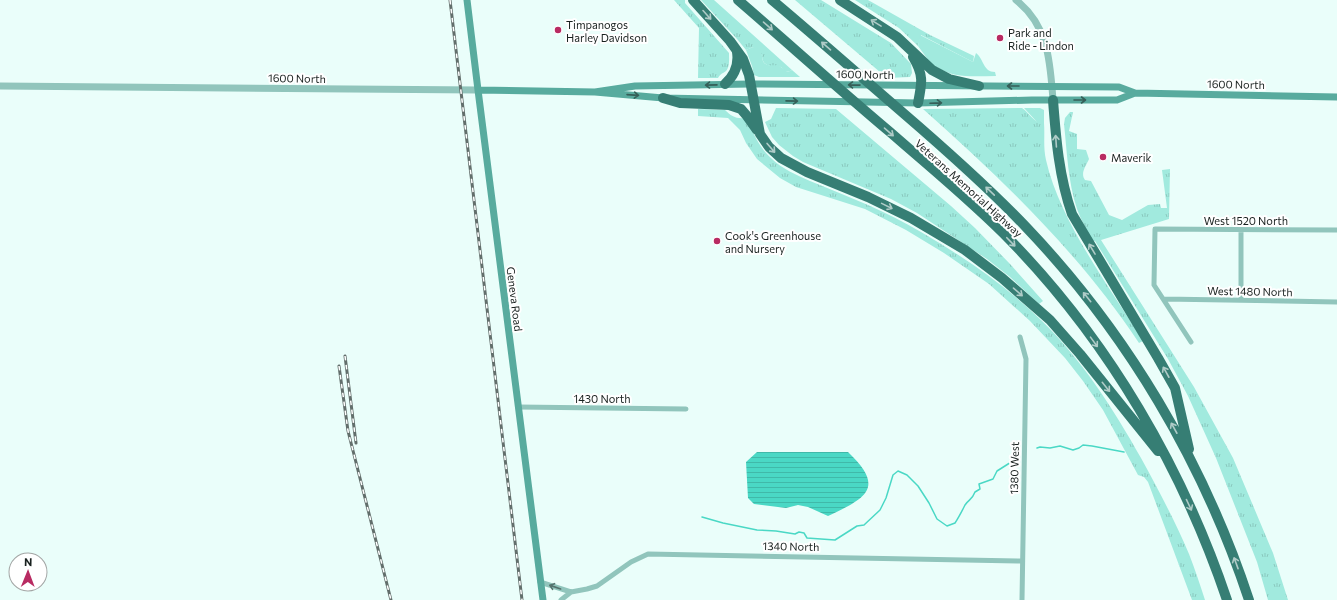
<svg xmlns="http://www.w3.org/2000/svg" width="1337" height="600" font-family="Commissioner,sans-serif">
  <defs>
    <pattern id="grass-tufts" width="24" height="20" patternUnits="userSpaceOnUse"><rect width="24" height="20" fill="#a1eade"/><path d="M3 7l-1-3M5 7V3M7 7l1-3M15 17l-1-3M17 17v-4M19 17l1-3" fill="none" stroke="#8ac8be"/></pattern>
    <pattern id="water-rules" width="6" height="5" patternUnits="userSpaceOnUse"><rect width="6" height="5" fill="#4ad8c5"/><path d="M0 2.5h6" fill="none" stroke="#40b9a9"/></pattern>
  </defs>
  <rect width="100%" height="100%" fill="#eafefa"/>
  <path fill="url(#grass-tufts)" d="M674,0H685V3L729,53C729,58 730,67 726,71C722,74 721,73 718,78H698L699,28Z
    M701,0H714L792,70L790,71H784L781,67C771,66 762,67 762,55L753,47L746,50L737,39Z
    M795,0H821L891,43L911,64L912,73L910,77L887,78Z
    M855,0H868L930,35L974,56L973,62L921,35L918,46L899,28Z
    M776,108L836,109L951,206L975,228L1011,265L1043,301L1039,304L1010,277L987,259L917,213L891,199L803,162L793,156L779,145L772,137L765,122L771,119Z
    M1022,108C1029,112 1034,124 1044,123C1045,136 1043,147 1046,160C1060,222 1110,287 1143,341L1139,343C1080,254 1003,180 923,109Z
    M698,109L725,110C731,116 736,119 745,118C755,134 757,145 771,158C782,169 797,175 810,181C830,189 849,197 868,205C886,213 904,222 921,232C964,257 1005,285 1041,320C1082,360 1113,408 1141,458C1158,489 1175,521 1189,554C1195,569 1200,585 1205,600H1192L1148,482L1144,477L1138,475L1103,410L1083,381L1065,358L1030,321L989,284L944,253L906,230L865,209L796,187L780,178L757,159L746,143L740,130L728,118L698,116Z
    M1070,112H1073L1069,131L1077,134V149L1086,150L1089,159C1086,166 1080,173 1085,180L1091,181L1109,215L1122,220L1148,205L1160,204L1161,208H1167L1162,170L1170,169L1169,219L1101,240L1194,387L1233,458L1273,553L1288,600H1268L1257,562L1216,458L1188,396L1168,359L1095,241L1093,242C1087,231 1081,220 1077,209C1068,182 1067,152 1064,124L1065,118Z"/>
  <path fill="#a1eade" d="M920,35L973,62L976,53C984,59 983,72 995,72L996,76C976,76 954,79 937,67L936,68L929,61L918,46Z
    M753,47C771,51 752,68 778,65C783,68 786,74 792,70L800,77H759L754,75L752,66L746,50Z
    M1024,108H1040L1044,110V123H1038Z"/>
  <path fill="url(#water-rules)" d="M757,452H848C886,488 866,498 828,516L808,507L798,505L786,508L754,504L748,498L746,462Z"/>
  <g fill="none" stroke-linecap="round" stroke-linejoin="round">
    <path stroke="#4ad8c5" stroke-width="1.5" d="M1037,448L1040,447L1050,448L1060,446L1073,450L1079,448L1083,445L1092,446L1124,452
      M702,517L723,523L757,530L776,531L795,534L799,532L804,533L807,538L835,540L857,526L864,525L880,510L886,498L893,475L898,471L907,475L918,486L929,503L937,519L947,526L955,523C959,517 962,511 965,505C969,499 972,500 975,492L980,489L979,484L993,479L997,471L1016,459"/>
    <path stroke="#91c5bc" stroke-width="5" d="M1164,299L1337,302
      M1241,300V230
      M1020,337L1026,359L1022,600
      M1191,342L1154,285L1155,229L1337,230
      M518,407L686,409
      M540,582L571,592L587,589L597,586L631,562L648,554L1022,561
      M561,600L571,592"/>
    <path stroke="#91c5bc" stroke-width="7" d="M1016,0C1049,26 1050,62 1053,100
      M0,86L478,90"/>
    <path stroke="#58ab9e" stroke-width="7" d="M467,0L478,90L543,600
      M478,90L595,92L663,98L918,103L1032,100H1117L1135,93
      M595,92L635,86L750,84L1119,87L1135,93L1337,97"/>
    <path stroke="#367e74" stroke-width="10" d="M693,0L730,41L743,59L749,75L760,134L769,147L781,158L807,172L868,197L911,218L965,250L1002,278L1050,320L1080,354L1158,451
      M738,0C789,44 839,89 890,132C931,168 973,202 1011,241C1109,342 1182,467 1227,600
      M772,0C816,37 859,75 902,112C945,149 987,186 1026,227C1127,333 1203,461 1249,600
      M840,0L897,37L932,70L949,79L979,86
      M913,57C924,75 922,83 918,103
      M725,84C735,75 739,65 737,52
      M663,98L680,103L729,105L741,109L747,116L757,130
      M1053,100C1056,139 1059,177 1072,214L1158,358L1175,388L1189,449"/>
    <defs>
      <path id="rail" d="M450,0L522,600
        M345,356L356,443
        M339,366L348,431L391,600"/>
    </defs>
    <use href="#rail" stroke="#626e6b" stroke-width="3"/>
    <use href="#rail" stroke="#fff" stroke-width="1.5" stroke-dasharray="4.5" stroke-linecap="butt"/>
  </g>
  <defs><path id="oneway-shaft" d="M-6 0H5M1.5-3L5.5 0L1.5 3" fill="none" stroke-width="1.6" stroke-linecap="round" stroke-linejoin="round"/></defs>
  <g stroke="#afcbc7">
    <use href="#oneway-shaft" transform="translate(707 15) rotate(48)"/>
    <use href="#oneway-shaft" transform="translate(876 23) rotate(-148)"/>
    <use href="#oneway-shaft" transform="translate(768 26) rotate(41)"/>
    <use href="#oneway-shaft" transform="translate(826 46) rotate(-139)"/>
    <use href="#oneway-shaft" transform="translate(889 132) rotate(41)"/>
    <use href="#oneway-shaft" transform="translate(1056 141) rotate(-94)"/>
    <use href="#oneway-shaft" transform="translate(771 148) rotate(49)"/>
    <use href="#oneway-shaft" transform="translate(990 191) rotate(-136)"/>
    <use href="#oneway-shaft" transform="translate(887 206) rotate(26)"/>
    <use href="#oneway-shaft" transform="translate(1011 242) rotate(46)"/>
    <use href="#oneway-shaft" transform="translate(1092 249) rotate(-121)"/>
    <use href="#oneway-shaft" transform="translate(1018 292) rotate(41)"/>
    <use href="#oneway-shaft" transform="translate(1087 297) rotate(-129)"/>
    <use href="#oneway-shaft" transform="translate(1094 342) rotate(54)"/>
    <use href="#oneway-shaft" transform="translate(1166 372) rotate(-119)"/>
    <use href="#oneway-shaft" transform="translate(1106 387) rotate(51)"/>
    <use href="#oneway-shaft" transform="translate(1174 428) rotate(-119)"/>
    <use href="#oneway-shaft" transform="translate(1189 505) rotate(65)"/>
    <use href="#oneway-shaft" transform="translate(1236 563) rotate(-110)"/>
  </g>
  <g stroke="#355f58">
    <use href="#oneway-shaft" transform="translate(711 85) rotate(179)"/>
    <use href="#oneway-shaft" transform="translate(854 85) rotate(-179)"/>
    <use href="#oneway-shaft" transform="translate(1013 86) rotate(180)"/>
    <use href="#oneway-shaft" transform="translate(633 95) rotate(4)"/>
    <use href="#oneway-shaft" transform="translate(1080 100)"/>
    <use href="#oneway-shaft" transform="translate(792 101) rotate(1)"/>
    <use href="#oneway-shaft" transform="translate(936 103) rotate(-2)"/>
  </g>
  <use stroke="#55736e" href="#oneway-shaft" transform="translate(555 587) rotate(-161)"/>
  <g fill="#b82b62" stroke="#fff" stroke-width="1.5">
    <circle cx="558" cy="30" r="4"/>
    <circle cx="1000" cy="38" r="4"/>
    <circle cx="1103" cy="157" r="4"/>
    <circle cx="717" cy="241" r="4"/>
  </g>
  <g text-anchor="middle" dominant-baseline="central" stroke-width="4" stroke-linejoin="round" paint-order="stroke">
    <g font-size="11" fill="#19211f" stroke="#fff" text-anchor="start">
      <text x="566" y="24">Timpanogos<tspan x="566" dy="13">Harley Davidson</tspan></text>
      <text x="1008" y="32">Park and<tspan x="1008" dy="13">Ride - Lindon</tspan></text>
      <text x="1111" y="157">Maverik</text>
      <text x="725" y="235">Cook's Greenhouse<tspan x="725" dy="13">and Nursery</tspan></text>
    </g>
    <g font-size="11" fill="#19211f" stroke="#fff">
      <text transform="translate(865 74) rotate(1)">1600 North</text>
      <text transform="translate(297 78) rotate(1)">1600 North</text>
      <text transform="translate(1236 84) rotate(1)">1600 North</text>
      <text transform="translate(969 188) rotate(42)">Veterans Memorial Highway</text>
      <text x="1246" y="220">West 1520 North</text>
      <text transform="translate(1250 291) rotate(1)">West 1480 North</text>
      <text transform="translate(515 299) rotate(83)">Geneva Road</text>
      <text x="602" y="398">1430 North</text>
      <text transform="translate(1014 468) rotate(-89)">1380 West</text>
      <text transform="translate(791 546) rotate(1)">1340 North</text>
    </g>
  </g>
  <g transform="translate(28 572) rotate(1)"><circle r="19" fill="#ffffff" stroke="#a3a6a5"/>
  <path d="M0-3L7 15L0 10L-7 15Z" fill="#b82b62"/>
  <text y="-6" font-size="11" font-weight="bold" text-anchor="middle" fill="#19211f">N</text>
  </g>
</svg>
